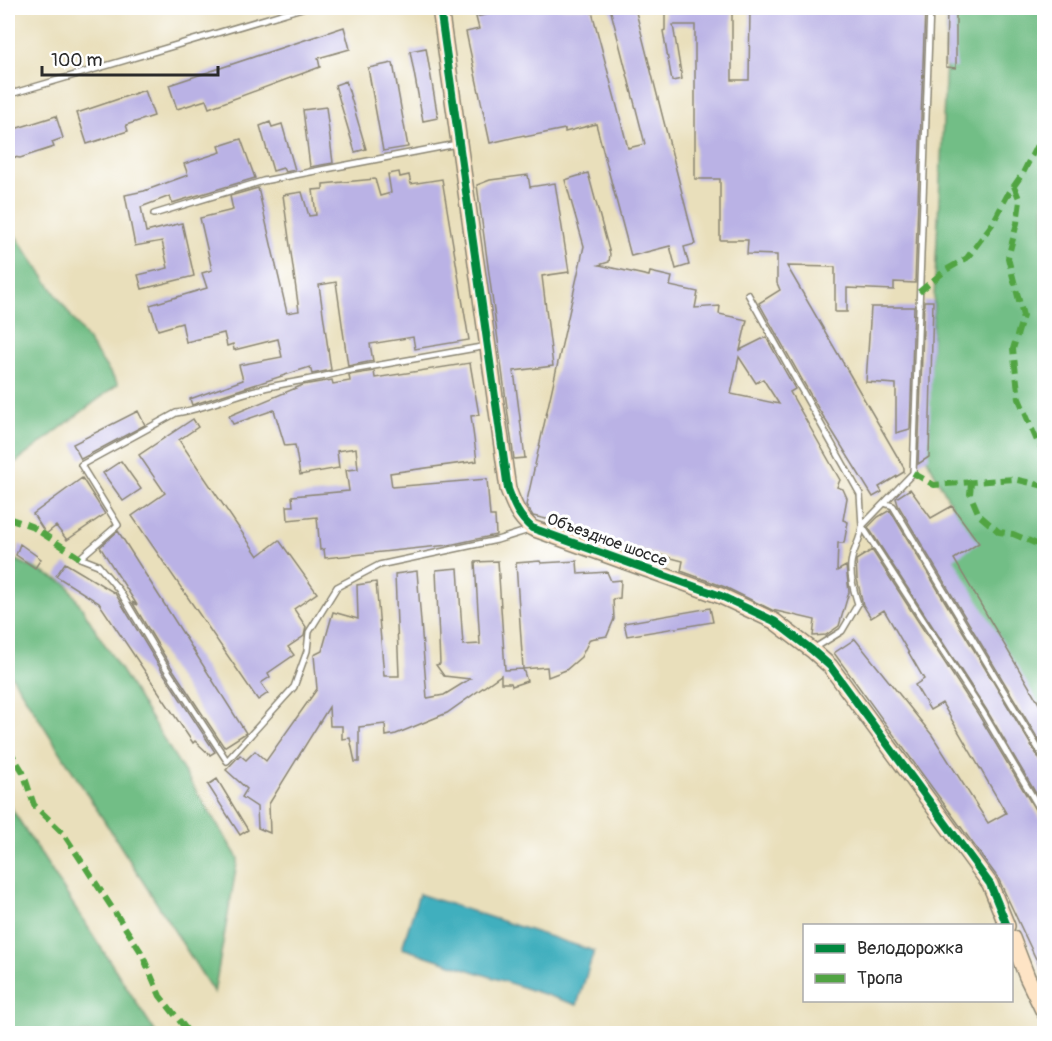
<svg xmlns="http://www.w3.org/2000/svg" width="1052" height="1041" font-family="Pangolin,sans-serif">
  <rect width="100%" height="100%" fill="#fff"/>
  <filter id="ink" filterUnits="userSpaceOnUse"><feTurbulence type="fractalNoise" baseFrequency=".0167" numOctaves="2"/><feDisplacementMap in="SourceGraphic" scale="12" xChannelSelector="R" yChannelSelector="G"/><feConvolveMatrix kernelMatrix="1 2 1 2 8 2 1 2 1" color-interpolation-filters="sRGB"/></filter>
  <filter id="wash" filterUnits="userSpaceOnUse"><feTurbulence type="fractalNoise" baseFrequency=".008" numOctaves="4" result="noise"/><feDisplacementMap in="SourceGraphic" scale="24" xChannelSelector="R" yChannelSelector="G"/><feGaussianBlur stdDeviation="1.35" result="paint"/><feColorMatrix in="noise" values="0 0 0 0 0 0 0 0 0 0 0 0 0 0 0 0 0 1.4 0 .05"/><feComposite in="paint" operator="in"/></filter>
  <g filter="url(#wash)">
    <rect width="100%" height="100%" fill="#e9dfbb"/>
    <path fill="#72be86" stroke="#4e7458" stroke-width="1.5" d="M947,8H1044V716L953,568L959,519L926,457L946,61Z
      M8,225L118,384L8,468Z
      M8,556L67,584L238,858L214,993L8,670Z
      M8,803L156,1033H8Z"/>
    <path fill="#41afbe" stroke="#366d74" stroke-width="1.5" d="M419,894L594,951L577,1005L402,948Z"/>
    <g id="blocks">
      <path fill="#bab2e5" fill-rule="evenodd" d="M497,8H591L628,148L645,144L610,8H635L695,244L684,247L689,265L676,269L670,246L631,256L596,124L565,132V129L525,137L524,135L490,143L466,32L479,29L476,17L498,12Z
        M665,8H732V80H749L750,8H925L915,283L894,282V290L847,288V312H835V267L787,266L904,468V472L879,487L882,492L873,497L818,408L759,303L780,290L777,283V255L747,254L748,240H720V179H695V25H673L682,79L672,81L663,31L665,30Z
        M947,8H956V68L946,67Z
        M344,27L350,49L318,58L320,67L209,108L206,100L177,109L169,85Z
        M426,48L438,118L423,121L410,51Z
        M393,63L408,147L383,151L368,68Z
        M346,81L366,149L355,152L335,85Z
        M145,90L154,116L126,125L128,131L87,144L77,113Z
        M326,107L333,163L310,167L303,110Z
        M56,116L63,138L52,142L54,147L20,158L8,156V131Z
        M270,122L272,127L282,124L295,170L285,172L283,168L273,171L260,126Z
        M241,139L255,178L172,203L170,196L141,207L146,232L182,223L194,276L142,289L138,275L168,268L162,241L135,246L125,195L144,191L188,175L184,164L221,152L219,146Z
        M399,172L400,177L409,175L411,184L442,179L469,340L415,349L413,337L370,344L373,361L348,366L336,282L319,285L331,370L312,374L310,367L192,405L190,399L243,380L239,365L282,357L278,339L234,350L233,344L227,346L224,333L186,342L182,323L158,330L150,305L207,288L202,273L212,270L200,218L233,210L230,196L258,188L287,313L299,311L283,195L302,192L309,216L316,215L313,190L323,189V184L375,179L380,196L391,193L388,174Z
        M588,173L610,254L609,262L599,265L649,276L650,272L672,277L670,286L698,292L695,308L720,306L719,314L747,320L740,350L766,337L795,389L790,392L840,480L837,487L843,489L847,498L843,520L848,522L844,543H838L837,571L846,566L849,592L839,626L826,635L813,636L815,620L772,610L725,587L681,571L683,561L589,537L591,529L533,516L526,505L584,246L565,180ZM739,357L756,383L763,379L779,404L731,394Z
        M528,175L530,187L555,183L569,272L542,276L553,366L514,371L525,458L514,459L477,185L490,180Z
        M924,301H933L929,457L918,464Z
        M871,307H914L910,429L896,433V384L866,382Z
        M470,363L479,415L471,416L477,461L390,473L392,487L487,479L490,516H495L496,535L449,545L325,558L324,549L320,550L317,517L288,520L287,506H293L292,496L349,491L346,470L358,469L356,448L337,451L339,468L300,475L295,445L285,446L274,410L233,424L229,416L303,385L332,380L333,384L350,381L349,375L374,371L375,378Z
        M138,411L145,425L81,459L73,444Z
        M193,419L198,427L179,440L258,556L279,540L317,593L294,609L306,627L304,636L288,647L294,655L268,673L270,677L261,683L268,693L258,700L132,516L165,493L139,455Z
        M121,461L141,489L123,501L103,473Z
        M82,478L105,514L67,540L56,526L46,534L33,514Z
        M910,489L931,518L952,506L979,543L954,559L1044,712V749L898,505L896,498Z
        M890,510L1040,760L1044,763V807L986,709L868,527L878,517Z
        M118,531L246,733L224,747L170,665L132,602L137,605L100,547Z
        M20,544L41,559L35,568L16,555Z
        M872,550L978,714L1040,818L1044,821V976L998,878L834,653L855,639L932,735L988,823L1006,813L942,703L930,710L915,685L924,679L884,610L871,618L863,605L857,579L856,560Z
        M498,561L505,670L523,669L527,681L512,686L511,683H501V675L447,713L396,734L386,736L385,724L359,727V762H355L350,738L342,739V726H330L329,707L269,804L270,833L258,828L257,807L242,797L247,789L226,770L240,755L246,760L255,751L266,761L317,689L314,655L322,651L333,612L358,619L357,585L376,582L384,676H399L395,574L417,571L427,698L444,695L470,679L444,676L436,665L440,664L436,570L458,568L463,645L480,644L475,562Z
        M540,561L541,563L577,561L578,574L607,572L611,581L621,580L620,598L613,599L614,619L607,636L590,639L581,657L566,670L548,677L547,667L523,669L516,563Z
        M65,563L115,593L162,671L215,752L210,755L195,741L193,743L99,603L56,576Z
        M710,608L713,622L627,636L624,623Z
        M217,779L248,830L240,835L208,785Z"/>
    </g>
  </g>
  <g filter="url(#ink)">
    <use href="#blocks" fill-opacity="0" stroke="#8a8573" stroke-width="1.5"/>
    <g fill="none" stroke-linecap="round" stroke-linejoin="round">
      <defs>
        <path id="lane" d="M8,87L14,93L302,8
          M154,214L263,181L457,144
          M748,294L860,494L862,526L982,711L1044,816
          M487,346L346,371C318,379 289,382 260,389C232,395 205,409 176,413L81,465L118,525L80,558L98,565L119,590L166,668L227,761L294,687L307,651L309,632L337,587L379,565L497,540L529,530
          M884,503L893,506L1044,758
          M813,649L842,631L858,604C854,591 850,578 851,564C852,551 861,540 862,526L913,473L930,8"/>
        <path id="secondary" d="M440,8L508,489C514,505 518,516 532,528L721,596L774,621L812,650L830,666L990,884L1007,926
          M1012,938L1027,977L1044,1012"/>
      </defs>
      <use href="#lane" stroke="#8a8573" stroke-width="8"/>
      <use href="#secondary" stroke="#8a8573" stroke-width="18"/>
      <use href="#lane" stroke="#fff" stroke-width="5"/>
      <use href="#secondary" stroke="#fee4c5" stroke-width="15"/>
      <path stroke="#51a443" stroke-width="6" stroke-dasharray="12 6" stroke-linecap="butt" d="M1014,186L1020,201L1017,223L1008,258L1023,316L1013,349L1019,399L1038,443L1044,451
        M919,292L946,270L967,258L993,223L1007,196L1023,173L1044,131
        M913,473L934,485L1014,479L1044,486
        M971,483L970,494L979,515L999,532L1013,534L1044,547
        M8,518L31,526L80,558
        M8,748L23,772L34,805L63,833L141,952L160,996L190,1034"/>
      <defs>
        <path id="cycleway" d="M440,8L508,489C514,505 518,516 532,528L721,596L774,621L812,650L830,666L990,884L1007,926"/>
      </defs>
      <use href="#cycleway" stroke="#fff" stroke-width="11"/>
      <use href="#cycleway" stroke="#00873e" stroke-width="8"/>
    </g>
  </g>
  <g text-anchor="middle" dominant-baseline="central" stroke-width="6" stroke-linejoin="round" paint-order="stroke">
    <g font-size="16" fill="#2b2b2b" stroke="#fff">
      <text transform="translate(607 540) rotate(20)">Объездное шоссе</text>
    </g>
  </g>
  <rect width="1052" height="1041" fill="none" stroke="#fff" stroke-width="30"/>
  <rect x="803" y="924" width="210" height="78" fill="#ffffff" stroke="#aaaaaa" stroke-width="1.5"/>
  <rect x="815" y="944" width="30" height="9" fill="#00873e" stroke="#aaaaaa" stroke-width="1.5"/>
  <text x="857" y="954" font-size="18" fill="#2b2b2b">Велодорожка</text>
  <rect x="815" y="974" width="30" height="9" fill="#51a443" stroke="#aaaaaa" stroke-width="1.5"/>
  <text x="857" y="984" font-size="18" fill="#2b2b2b">Тропа</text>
  <path d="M42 66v9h176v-9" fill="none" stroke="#2b2b2b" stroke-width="3"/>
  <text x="51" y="66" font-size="18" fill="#2b2b2b" stroke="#ffffff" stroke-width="4.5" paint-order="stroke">100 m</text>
</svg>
